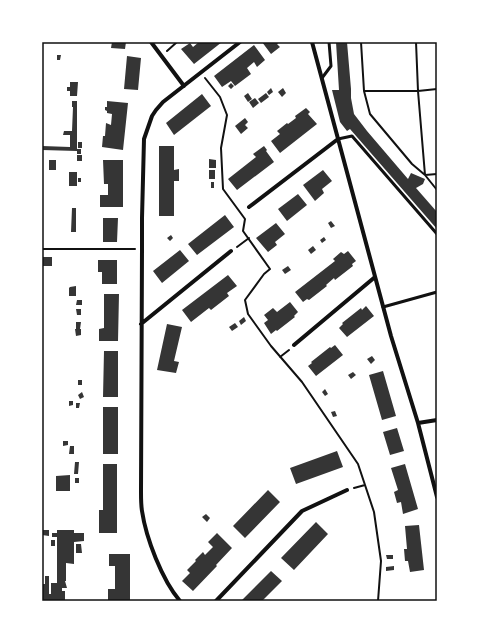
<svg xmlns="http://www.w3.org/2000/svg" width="479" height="643" font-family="'Titillium Web',sans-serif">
  <rect width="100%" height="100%" fill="#fff"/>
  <path fill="#353535" d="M112,42H126L125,49L111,48Z
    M199,42H222L194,64L181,49L190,43L193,47Z
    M262,42H280L277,44L280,47L271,54Z
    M336,42H347L351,89V98L354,114L367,131L408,179L411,173L425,179L423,184L416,188L437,212V229L350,129L347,131L340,122L332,90H339Z
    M254,45L265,60L257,67L254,62L247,68L251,74L235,86L231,81L222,87L214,76Z
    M57,55H61L60,60H57Z
    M127,56L141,58L138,90L124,89Z
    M70,82H78L77,96H70V91H67V87H70Z
    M231,83L234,86L231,89L228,86Z
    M271,88L273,92L269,95L267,92Z
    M283,88L286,93L282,97L278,92Z
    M248,93L252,99L248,102L244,96Z
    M266,93L269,97L261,103L258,99Z
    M202,94L211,106L174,135L166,123Z
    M255,98L259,103L253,108L249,102Z
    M72,101H77V149H81V154H77V151L42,150V146L70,147V135H63L64,131H72L73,107H72Z
    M107,101L128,103L123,150L102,147L103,136H105L106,123L111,125L112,114L107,113V111L105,110V107H107Z
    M306,108L310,112L308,114L317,124L280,153L271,141L280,134L277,131L287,123L288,124L296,118L295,116Z
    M245,118L248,122L245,125L248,128L241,134L235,126Z
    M78,142H82V148H78Z
    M159,146H174V170L179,169V181H174V216H159Z
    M264,146L267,150L266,151L274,162L237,190L228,179L256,157L253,154Z
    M77,155H82V161H77Z
    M209,159L216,160V168H209Z
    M49,160H56V170H49Z
    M103,160H123V207H100V195H108V184H104Z
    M209,170H215V179H209Z
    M323,170L332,181L322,189L324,193L315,201L303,185Z
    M69,172H77V186H69Z
    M78,178H81V182H78Z
    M211,182H214V188H211Z
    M298,194L307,205L287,221L278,209Z
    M72,208H76V232H71Z
    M225,215L234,227L197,255L188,244Z
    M103,218H118L117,242H103Z
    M331,221L335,226L331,228L328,223Z
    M276,223L285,234L275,242L277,245L268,252L256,238Z
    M171,235L173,238L170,241L167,238Z
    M324,237L326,240L322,243L320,240Z
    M313,246L316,250L311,254L308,250Z
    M180,250L189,261L162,283L153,271Z
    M348,251L356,261L352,264L353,266L335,280L334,278L326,285L327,286L309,300L307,299L303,302L295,292L335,261L333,259L341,252L344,254Z
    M42,257H52V266H42Z
    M98,260H117V284H102V272H98Z
    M288,266L291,270L285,274L282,270Z
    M228,275L237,286L227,293L229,296L211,310L209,308L191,322L182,310Z
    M76,286V296H69V288L70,287Z
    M104,294H119L118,341H99V329L104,328Z
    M77,300H82V305H76Z
    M290,302L298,312L294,316L295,317L277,331L276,330L271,334L264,323L268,320L264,315L273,308L277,312Z
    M366,306L374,316L347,337L339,328L343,324L342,323L361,308L362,310Z
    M76,309H81V315H77Z
    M244,317L246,321L241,325L239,321Z
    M76,322H81L80,329H76Z
    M235,323L238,327L232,331L229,327Z
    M167,324L182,327L174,361L179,362L176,373L157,370Z
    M75,329H81V335L76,336Z
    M335,345L343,355L316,376L308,366L312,363L311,362L330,347L331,348Z
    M104,351H118V397H103Z
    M372,356L375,360L371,364L367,359Z
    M383,371L396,416L382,420L369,375Z
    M353,372L356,375L351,379L348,375Z
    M78,380H82V385H78Z
    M325,389L328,394L325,396L322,392Z
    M82,392L84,397L80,399L78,395Z
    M69,401H73V405L69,406Z
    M76,403H80L79,408H76Z
    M103,407H118V454H103Z
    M335,411L337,416L333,417L331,412Z
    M397,428L404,451L390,455L383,432Z
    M63,441H68V445L63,446Z
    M70,446H74V454H69Z
    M337,451L343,467L296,484L290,468Z
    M75,462H79L78,474H74Z
    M103,464H117V533H99V510H103Z
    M405,464L418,509L403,514L401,502L397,503L394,492L398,490L391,468Z
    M70,475V491H56V476Z
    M75,478H79V483H75Z
    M268,490L280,502L245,538L233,526Z
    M206,514L210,518L207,522L202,517Z
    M316,522L328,534L294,570L281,558Z
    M419,525L424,570L410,572L408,561H405L404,549H407L405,526Z
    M42,530H49V536L42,535Z
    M57,530H74V533H84V541L74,542V564L66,563V581H65L67,588H62V591H65V601H42V584H45V576H49V594H51V583H57V537H52V533H57Z
    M217,533L232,548L216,565L217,566L193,591L182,581L190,573L187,570L196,561L195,560L203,552L205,555L213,547L208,542Z
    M51,540H55V546H51Z
    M76,544H81L82,553H76Z
    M109,554H130V601H108V589H115V566H109Z
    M386,555H393V559H387Z
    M394,566V570L386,571V567Z
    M271,571L282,581L262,601H241Z"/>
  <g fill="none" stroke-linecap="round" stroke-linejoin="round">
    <path stroke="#111" stroke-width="2" d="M361,42L364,91L370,114L412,164L425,175L437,190
      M416,42L418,91L425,175L437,174
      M167,51L177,42
      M205,78L220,97L227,115L221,148L223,189L245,219L243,231L270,269L264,274L245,300L248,314L271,346L302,382L358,464L374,512L381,561L378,601
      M364,91H418L437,89
      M237,247L249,238
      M42,249H135
      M280,357L289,350
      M354,488L365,485"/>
    <path stroke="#111" stroke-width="3" d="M322,78L331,66L329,42
      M338,139L352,136L437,234
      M383,307L437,292"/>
    <path stroke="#111" stroke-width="4" d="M151,42L184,86
      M312,42L391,336L418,423L437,497
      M249,207L338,139
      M141,324L231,251
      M294,345L375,277
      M418,423L437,420
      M180,601C162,580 146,538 142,511C141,505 141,498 141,492L142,249V218L144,139L152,116L156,110L163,102L240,42
      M216,601L302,511L347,490"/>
  </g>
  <rect width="479" height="643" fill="none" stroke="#ffffff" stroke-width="86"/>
  <rect x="43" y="43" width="393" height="557" fill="none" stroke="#111" stroke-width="1.5"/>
</svg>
